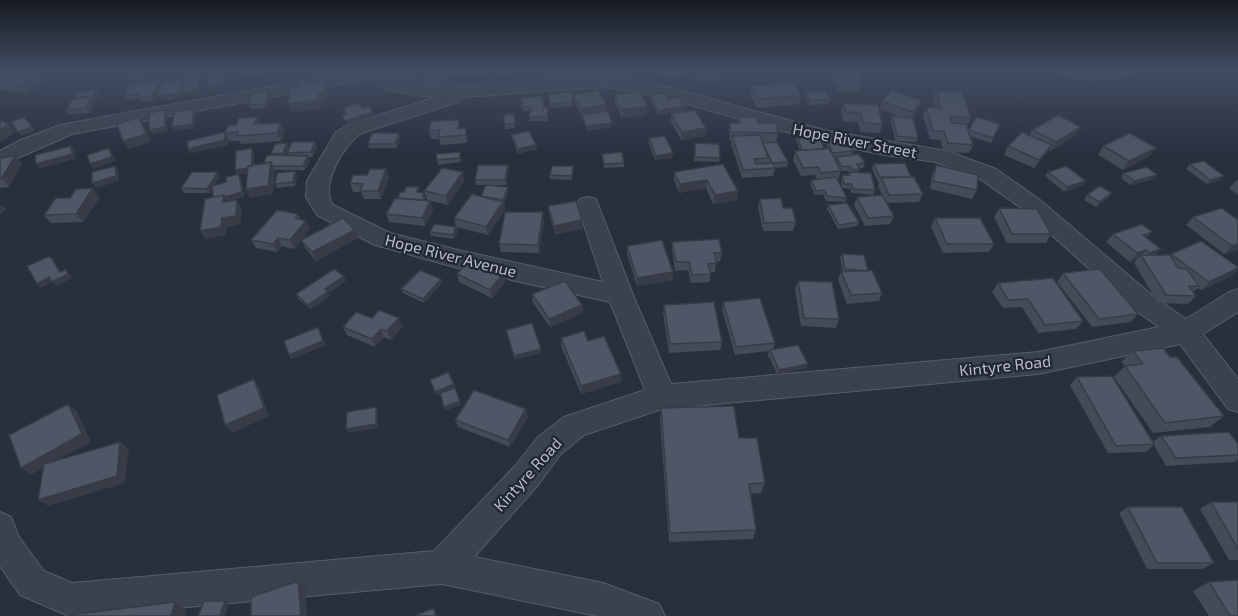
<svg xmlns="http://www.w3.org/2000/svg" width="1238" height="616" font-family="'Exo 2',sans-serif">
  <rect width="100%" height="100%" fill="#282f3d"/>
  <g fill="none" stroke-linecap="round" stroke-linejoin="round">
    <path fill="#404c64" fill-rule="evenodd" d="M1056,70H1132L1128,77L1093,81L1060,77Z"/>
    <defs>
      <path id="minor" d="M361,70H398L395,74L388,76L404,83L472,85L606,75L675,89L828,131L947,151L996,169L1040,200L1154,297L1186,319L1229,292L1238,289V312L1203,334L1238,379V412L1228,409L1180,344L1038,374L662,409L584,435L560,455L538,485L474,557L603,583L659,604L665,616H597L442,584L87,616H69L20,595L0,566V512L11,517L19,537L44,571L72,583L434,551L516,465L538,437L564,417L645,390L610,302L454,267L375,245L317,215L306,197L307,181L336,132L348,125L436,97C412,94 389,94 369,79L72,134L0,166V151L21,140L60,125ZM606,87L665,98L826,143L885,155L936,162L980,179L1024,210L1136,311L1159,327L1038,352L671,384L633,295L596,199L588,197L580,199L577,204L603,282L454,249L390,233L333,205C320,184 344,144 362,133L461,101L463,97Z"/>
    </defs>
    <use href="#minor" stroke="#575d68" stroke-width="2"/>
    <use href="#minor" fill="#3c424d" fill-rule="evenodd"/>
  </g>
  <path fill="#444a57" d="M153,70L146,79H127L125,75Z
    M426,70H461L459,76H447L445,85H426L424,77Z
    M486,70L485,75L463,76L462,72Z
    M497,70H515V73L498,74Z
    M656,70H687L686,76L664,78L663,75H658Z
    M695,70H720V77H716V81H696Z
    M831,70H856L862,83L860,91L839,92L830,72Z
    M416,73L413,81L394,82L393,77Z
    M201,76L203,81L199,94L185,96L183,93L181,97L160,100V90L154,101L141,102L139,99L126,100L124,95L162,84L183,79L185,83Z
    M45,80L28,93L2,90L0,88V82Z
    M751,86L801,96L799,104L757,108L750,94Z
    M96,90L99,94L96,100H94L95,102L89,113L69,114L66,110L75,99L74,98Z
    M936,91L971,118L967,126L969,130L1000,124L991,143L970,136L973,145L969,153L944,152L940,140L930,139L923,115L926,107H935L933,99Z
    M806,92L830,99L828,104L809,105L805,96Z
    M549,94L573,102V106L550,108Z
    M574,95L606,104L607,112L612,123V127L587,131L583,118L575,103Z
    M615,95L647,106L646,115L622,118L615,103Z
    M651,95L685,111L658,115L651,100Z
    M270,96L267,108L252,109L249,105Z
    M521,98L544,107L548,111V121H530V111H523Z
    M882,101H922L918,109L912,118L918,138L916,142L895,141L891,121L892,116L901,117L880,109Z
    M844,103L882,124L880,133L860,132L858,122L843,121L841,111Z
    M514,114L515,128L505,129L504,124Z
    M671,114L705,136L681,140L671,122Z
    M257,117L260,124L285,131L281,141L241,144L239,141H229L227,137L228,145L190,153L236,125Z
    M739,117L758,123L778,133L776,142L788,162L787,167L775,168L773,176L742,178L731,144L732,141H730L729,131L730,123H738Z
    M461,128L468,137L467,143L441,145L439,139H431L429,131Z
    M1032,130L1075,135L1051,151L1049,150L1034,168L1004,155L1008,146L1030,135Z
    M399,133L400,138L397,148H369L368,144Z
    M511,135L536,145L537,149L518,154L512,139Z
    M797,136L824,149L828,148L827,144L828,140L843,146L853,151L852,155L865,163L863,168H859L858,172L875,190L873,195L851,193L850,189L842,188L841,179L842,175H848L850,172L849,171H841L838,180H837L847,198L845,202L826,201L823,194L815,195L810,184L811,180L817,179L815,175L801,176L793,160L795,151H800L796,140Z
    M649,138L673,153L672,158L655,160L648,142Z
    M315,142L317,146L313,157H308L310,160L305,170H274L273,194L250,198L246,189L248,173L239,174L241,178L244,196L228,201L242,209L240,224L227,227L226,235L205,239L213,197L212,189L210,193H184L181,188L218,172L220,176L215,185L226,182L237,174L235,170L252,148L254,153V165L263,164L272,155L271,154L289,147L286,156H288L287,153Z
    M1103,146L1150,156L1123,170L1098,155Z
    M694,147L720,158L719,162L694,161Z
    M460,152L461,162L438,165L437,160Z
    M602,154L624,163V167L604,168Z
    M15,156L22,164L9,187L0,188V158Z
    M723,164L738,191L737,200L713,204L706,188L679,193L674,180V172Z
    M874,164L911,177L923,194L919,202L887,203L894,216L890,224L865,226L854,205L857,197L882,195L878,186L879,182H878L872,168Z
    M1190,164L1221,180L1207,184L1186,169Z
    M508,165L509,169L506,185H476L475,180Z
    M936,165L977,190L972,199L930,189L932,174Z
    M295,171L297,175L295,186L277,188L275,184Z
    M573,171L572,180L550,179V175Z
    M463,172L464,181L448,205L427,200L424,191Z
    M1048,172L1086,181L1083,185L1064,192L1045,176Z
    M1124,173L1157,175L1154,179L1130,185L1121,178Z
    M389,177L381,199H364L361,192H353L350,183Z
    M1237,180H1238V195L1229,188Z
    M508,187V192L504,204L505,210L488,235L457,227L458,231L454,239L431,236L430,232L456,227L454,218L481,196Z
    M420,192L425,197L424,201H430L433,210L425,226L389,222L386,214L398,198Z
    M1087,195L1109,197L1096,207L1084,200Z
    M100,197L83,222L51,223L44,215Z
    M760,199L783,208L796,222L793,231H763L758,207Z
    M828,205L859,222L857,226L838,229L827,209Z
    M548,206L582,220L583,229L555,234L549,214Z
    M999,208L1051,234L1046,243H1007L994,217Z
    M298,214L301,220L306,221L310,229L302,239L355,230L358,238L316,261L305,248L301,240L294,249L282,246L277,252L256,248L251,240Z
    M1193,217L1238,250L1224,254L1186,225Z
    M935,218L994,244L989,252L943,253L931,227Z
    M544,221L539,253L501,252L499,244Z
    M1152,232L1147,238L1156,255L1170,256L1171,254L1238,267V269L1231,276L1201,290L1198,288L1193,292L1196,296L1188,304L1158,303L1134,263L1137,259L1130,262L1106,242L1113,234Z
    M672,242L722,253L720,261L716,262L715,272H710V282L691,283L688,270L675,271L672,250Z
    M627,246L673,272V280L637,286L627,254Z
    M842,254L868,270L882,293L879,301L847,304L838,280L841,272H843L840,258Z
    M1063,273L1138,314L1131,322L1092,327L1057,282Z
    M457,274L508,278L492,298L459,282Z
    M441,279L442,283L424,303L403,293L401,289Z
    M346,281L328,293L330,296L311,309L298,299L296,294Z
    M798,281L839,319L836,328L801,326L795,289Z
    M998,283L1083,321L1076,329L1038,333L1022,307L1003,308L992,292Z
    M532,294L582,305L583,313L550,327L533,303Z
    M723,302L775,343L773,350L806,368L777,374L768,355L769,351L735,355L722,310Z
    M664,305L722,342L720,350L669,353L663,313Z
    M372,318L403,326L391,340L384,337L375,347L347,335L343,327Z
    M561,338L588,341L621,382L581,394L561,346Z
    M1133,351L1170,357L1224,416L1210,427L1153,433L1114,377L1125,366L1121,362Z
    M1077,377L1153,442L1161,436L1238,444V459L1235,462L1166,466L1154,445L1146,452L1108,453L1070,385Z
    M661,408L739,438L765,483L761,493L751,494L756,530L753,539L669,542L660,419Z
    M528,417L510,447L458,427L455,420Z
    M1211,502H1238V560H1229L1200,509Z
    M1128,507L1214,563L1202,569H1147L1119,513Z
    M1209,582L1238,616H1209L1193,591Z"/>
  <path fill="#373c47" d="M147,70H153L146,79L144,75Z
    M230,70H238L239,72L226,76L227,78V87L210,90L208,86L216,79L214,75Z
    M261,70H262L263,75L246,78L244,74Z
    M310,70H325L311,72Z
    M414,70L416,73L413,81L412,77Z
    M445,70H446L447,76L445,85L443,77Z
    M39,72L45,80L28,93L22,85Z
    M201,76L203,81L199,94L185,96L183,93L181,97L160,100L158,96L183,79L185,84Z
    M325,80L328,88L327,102L321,103V109L292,112L288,104L318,94Z
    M160,81L162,85L154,101L151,97Z
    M96,90L99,94L96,100L93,96Z
    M268,91L270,96L267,108L265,104Z
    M92,97L95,102L89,113L86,108Z
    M922,101L918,109L910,120L913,112Z
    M606,104L607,113L582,115V118V109Z
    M647,106L646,115L622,118V110Z
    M685,106V111L658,115V111Z
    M194,109L196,113L194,128L174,131L172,127Z
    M165,110L167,115V131L152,134L149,130Z
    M373,112L374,116L347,125L345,121Z
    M139,117L144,125L151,142L129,149L123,141Z
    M257,117L261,126L254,124Z
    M281,123L285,131L281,141L277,133Z
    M612,123V127L587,131L586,126Z
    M10,124L16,132L0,142V130Z
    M32,127L35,131L21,136L18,132Z
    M1081,127L1075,135L1051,151L1056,142Z
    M466,128L468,137L467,143L466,135Z
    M706,128L705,136L681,140L682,132Z
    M225,132L227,137L228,145L190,153L188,149Z
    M399,133L400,138L397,148L395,144Z
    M315,142L317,146L313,157L311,152Z
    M287,143L289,147L285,157L283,153Z
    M536,145L537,149L518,154V149Z
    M1052,145L1047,153L1034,168L1039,160Z
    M71,146L75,150V159L39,169L36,164Z
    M109,148L116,161L93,169L90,164Z
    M252,148L254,153V171L239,174L241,178L244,196L217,205L237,175L235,170Z
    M1156,148L1150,156L1123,170L1129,161Z
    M673,153L672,158L655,160L656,156Z
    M15,156L22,164L9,187L2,178Z
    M308,156L310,160L305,170L303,166Z
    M271,162L275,171L273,194L250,198L246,189Z
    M508,165L509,169L506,185L505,180Z
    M115,166L118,170L119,181L96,188L92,183Z
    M386,169L389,177L381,199L378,191Z
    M295,171L297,175L295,186L293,182Z
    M218,172L220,176L210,193L207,189Z
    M463,172L464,181L448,205L446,196Z
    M1157,175L1154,179L1130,185L1134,181Z
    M1224,176L1221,180L1207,184L1210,180Z
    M707,180L706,188L679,193L680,184Z
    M1086,181L1083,185L1064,192L1067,187Z
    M508,187V192L504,204L505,210L488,235L486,227L503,202V200Z
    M93,188L100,197L83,222L76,214Z
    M738,191L737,200L713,204L715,195Z
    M1112,193L1109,197L1096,207L1099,202Z
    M237,200L242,209L240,224L227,227L226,235L205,239L200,231L222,218Z
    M430,201L433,210L425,226L422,218Z
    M3,205L6,209L0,215V207Z
    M543,212L544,221L539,253L538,245Z
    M582,220L583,229L555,234L554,226Z
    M306,221L310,229L294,249L290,240Z
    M456,227L458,231L454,239L453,235Z
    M355,230L358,238L316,261L312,252Z
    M1152,232L1145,240L1143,235Z
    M278,238L282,246L277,252L273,244Z
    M1238,244V250L1224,254L1232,246Z
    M1161,249L1154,257L1144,259L1150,253Z
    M1146,250L1137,259L1130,262L1137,253Z
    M1238,268L1231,276L1201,290L1209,282Z
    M66,269L72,278L56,286L52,282L41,288L37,284Z
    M506,270L508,278L492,298L490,290Z
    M673,272V280L637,286V278Z
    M344,276L346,281L328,293L330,296L311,309L308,305L325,289Z
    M441,279L442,283L424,303L423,299Z
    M582,305L583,313L550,327L549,319Z
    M399,318L403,326L391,340L387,331Z
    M318,327L326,345L291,359L289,355Z
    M381,329L384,337L375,347L372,339Z
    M541,349V353L515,360L514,356Z
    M808,364L806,368L777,374L779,370Z
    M621,374V382L581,394V386Z
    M254,379L259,387L269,416L232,433L225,425Z
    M454,384L455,388L437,396L435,392Z
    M460,401L461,405L445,411L444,407Z
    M68,404L77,411L91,442L31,475L21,468Z
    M376,407L378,411V428L349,433L346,429Z
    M526,409L528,417L510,447L508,440Z
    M120,442L129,449L125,483L48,506L38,500Z
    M298,581L305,586L307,616H301Z
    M225,601L229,604L225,616H220Z
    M175,602L187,610L185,616H171Z"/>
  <path fill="#4f5665" stroke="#373c47" stroke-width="1.5" d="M12,70H17L39,72L22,85L0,82V78Z
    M129,70H147L144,75H125Z
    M210,70H230L214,75Z
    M244,70H261V71L244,74Z
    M395,70H414L412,77H393Z
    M426,70H445L443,77H424Z
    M462,70H485L484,71L462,72Z
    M696,70H720L721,73H716L717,76H697Z
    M835,70H856L862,83H842Z
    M225,74V83L208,86L209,77Z
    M201,76L197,90L182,92L186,78Z
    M183,79L179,93L158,96L162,82Z
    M325,80L324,94H318V100L288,104L290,88L297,87V83Z
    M160,81L151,97L138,98L140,94L124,95L130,85Z
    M794,82L801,96L758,99L751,86Z
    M96,90L93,96L74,98L78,92Z
    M598,90L606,104L582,109L574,95Z
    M892,90L922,101L913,112L882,101Z
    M268,91L265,104L249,105L252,93Z
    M639,91L647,106L622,110L615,95Z
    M825,91L830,99L810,101L806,92Z
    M936,91L962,92L971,118L950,116L952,123L966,124L973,145L948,143L944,131H933L926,107L941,108Z
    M571,92L573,102L550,104L549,94Z
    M664,93L668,99L679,97L685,106L658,111L651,95Z
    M542,96L544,107H548L547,117H529L531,107H522L521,98Z
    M92,97L86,108L66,110L73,99Z
    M359,103L362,108L369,106L373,112L345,121L342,115L346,113L343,108Z
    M844,103L878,105L882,124L863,123L861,113L846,112Z
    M194,109L192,124L172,127L174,112Z
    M165,110V127L149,130V113Z
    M695,110L706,128L682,132L671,114Z
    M608,111L612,123L586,126L582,115Z
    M514,114L515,124H504V115Z
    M1058,115L1081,127L1056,142L1032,130Z
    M892,116L913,118L918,138L897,136Z
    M24,117L32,127L18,132L11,122Z
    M139,117L146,134L123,141L117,124Z
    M257,117L254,124L281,123L277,133L237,136L238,132L225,133L228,126L236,125L239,118Z
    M739,117H757L758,123H776L778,133L731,132L730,123H740Z
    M976,117L1000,124L993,138L969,130Z
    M459,120L458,129L466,128V135L438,137L440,130L429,131L431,121Z
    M0,121L10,124L0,130Z
    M529,131L536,145L518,149L511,135Z
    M225,132V140L188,149L187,141Z
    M1022,132L1052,145L1039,160L1008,146Z
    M372,133H399L395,144H368Z
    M1130,133L1156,148L1129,161L1103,146Z
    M760,135L768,158L754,159L756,164L773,163L775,168L743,170L732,136Z
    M665,136L673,153L656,156L649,138Z
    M797,136H820L824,149L802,150Z
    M828,140H841L843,146H851L853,151L832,153Z
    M292,142H315L311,152L287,153Z
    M777,142L788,162L772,163L763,143Z
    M287,143L283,153L271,154L275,144Z
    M695,143L719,144L720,158L695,157Z
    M71,146L72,154L36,164L35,155Z
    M109,148L112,157L90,164L87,155Z
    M252,148V166H248V168L235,170L236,151Z
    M829,148L841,171L821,173L818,167L803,168L795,151Z
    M460,152V158L437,160L436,154Z
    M622,152L624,163L604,164L602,154Z
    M859,154L865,163L857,164L860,169L852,170L850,166L842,167L836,157Z
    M267,155L308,156L303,166H272L271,162L263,164Z
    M15,156L2,178L0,179V158Z
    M1204,161L1224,176L1210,180L1190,164Z
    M271,162L268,186L246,189L248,166Z
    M905,163L911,177L880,178L874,164Z
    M723,164L738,191L715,195L707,180L680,184L674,172Z
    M478,165H508L505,180H475Z
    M936,165L978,175L977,190L933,181Z
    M115,166L116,176L92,183V172Z
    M552,166H573L572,176L550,175Z
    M1066,166L1086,181L1067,187L1048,172Z
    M1147,167L1157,175L1134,181L1124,173Z
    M442,168L463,172L446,196L424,191Z
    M370,169H386L378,191H360L363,184L350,183L353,175H367Z
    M295,171L293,182L275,184L277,173Z
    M192,172H218L207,189L181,188Z
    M849,172L871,173L875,190L852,189V184H844L842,175H850Z
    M239,174L242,192L225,197L224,195L213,197L212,186L226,182V177Z
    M836,177L847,198L827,196L824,190L816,191L811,180Z
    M881,177H914L923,194L889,195Z
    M486,185L508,187L503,200L481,196Z
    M1100,186L1112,193L1099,202L1087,195Z
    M406,187H419L417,192L424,193L422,200L398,198L400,192H404Z
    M93,188L76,214L44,215L56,198H70L76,189Z
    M472,194L503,202L486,227L454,218Z
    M224,195L223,202L237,200L236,216L222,218L221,227L200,231L205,199Z
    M882,195L894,216L868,218L857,197Z
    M395,198L430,201L422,218L386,214Z
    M781,198L783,208H792L796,222L764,223L760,199Z
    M576,201L582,220L554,226L548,206Z
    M847,203L859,222L839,225L828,205Z
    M999,208L1037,209L1051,234H1012Z
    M1222,208L1238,220V244L1232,246L1193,217Z
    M277,210L298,214L295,218L306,221L290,240L278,238L273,244L251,240Z
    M505,212H543L538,245L499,244Z
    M343,218L355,230L312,252L301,240Z
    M935,218H980L994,244H947Z
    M434,224L456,227L453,235L430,232Z
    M1142,224L1152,232L1143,235L1161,249L1150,253L1146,250L1137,253L1113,234Z
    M719,239L722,253H714L717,263L708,264L711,274L692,275L689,262H676L672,242Z
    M662,240L673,272L637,278L627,246Z
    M1201,241L1238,267V268L1209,282L1171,254Z
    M842,254L864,255L868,271L845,269Z
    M1141,255H1170L1178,268L1187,269L1199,286H1189L1196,296L1166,295Z
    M50,256L60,272L66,269L68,274L52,282L49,277L37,284L27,266Z
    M484,261L506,270L490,290L457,274L466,264L478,268Z
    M334,269L344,276L325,289L328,292L308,305L296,294Z
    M1100,269L1138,314L1099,319L1063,273Z
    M420,270L441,279L423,299L401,289Z
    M872,270L882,293L851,295L841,272Z
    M1053,278L1083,321L1045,325L1028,299L1008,300L998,283Z
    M565,281L582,305L549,319L532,294Z
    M798,281L832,282L839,319L804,318Z
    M760,298L775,343L736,347L723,302Z
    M714,302L722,342L670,344L664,305Z
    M379,310L399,318L387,331L381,329L372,339L343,327L356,312L372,318Z
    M532,323L541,349L514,356L506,330Z
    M318,327L323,341L289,355L284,341Z
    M584,331L588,341L604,336L621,374L581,386L561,338Z
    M798,345L808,364L779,370L770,350Z
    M1163,348L1170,357H1177L1224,416L1165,423L1125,366L1143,364L1133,351Z
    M448,372L454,384L435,392L430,380Z
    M1112,376L1154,444L1116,446L1077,377Z
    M254,379L264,408L225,425L217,395Z
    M455,388L460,401L444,407L440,393Z
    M474,390L526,409L508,440L455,420Z
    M68,404L82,434L21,468L9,435Z
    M734,406L739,438H757L765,483L749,484L756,530L670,533L661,408Z
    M376,407V424L346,429L347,412Z
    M1229,432L1238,444V455L1176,458L1161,436Z
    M120,442L117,476L38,500L44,464Z
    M1211,502H1238V549Z
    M1128,507H1182L1214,563H1157Z
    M1238,580V616H1230L1209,582Z
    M298,581L301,616H251V597Z
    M204,601H225L220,616H198Z
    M175,602L171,616H69V615Z
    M434,608L436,616H414Z"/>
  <linearGradient id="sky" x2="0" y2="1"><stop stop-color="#161a22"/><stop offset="0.45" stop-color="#424d62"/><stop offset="1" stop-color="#424d62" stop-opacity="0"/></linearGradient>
  <rect width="1238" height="156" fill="url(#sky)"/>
  <g text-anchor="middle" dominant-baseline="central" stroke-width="4.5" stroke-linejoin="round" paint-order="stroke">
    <g font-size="16" fill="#b8bdc8" stroke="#212732">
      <text transform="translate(855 140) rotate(11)">Hope River Street</text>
      <text transform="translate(451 255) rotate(14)">Hope River Avenue</text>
      <text transform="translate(1005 365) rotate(-6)">Kintyre Road</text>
      <text transform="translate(527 474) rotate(-48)">Kintyre Road</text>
    </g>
  </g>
</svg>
